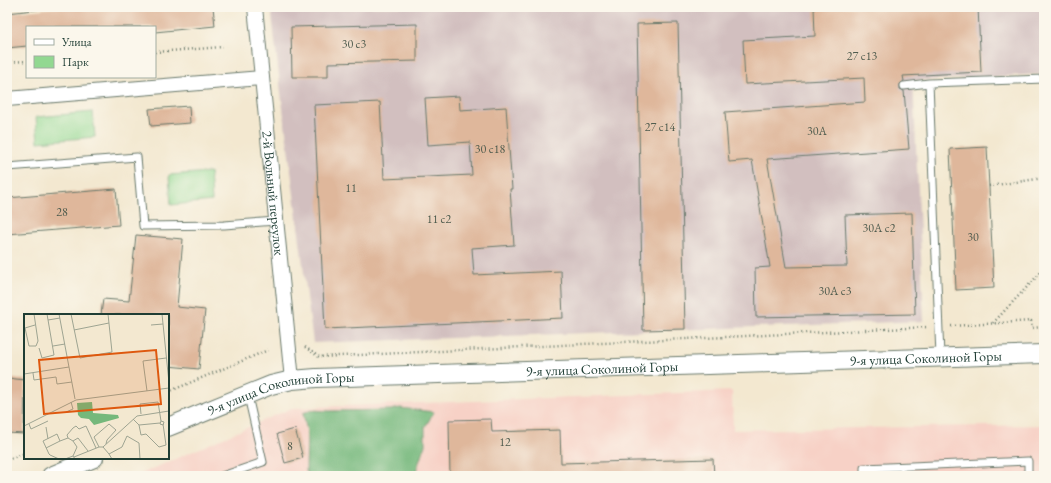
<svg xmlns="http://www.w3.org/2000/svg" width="1051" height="483" font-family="'EB Garamond',serif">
  <rect width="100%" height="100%" fill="#fbf7ec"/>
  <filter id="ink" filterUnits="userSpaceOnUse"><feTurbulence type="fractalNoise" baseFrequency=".025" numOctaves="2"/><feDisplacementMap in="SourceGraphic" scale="8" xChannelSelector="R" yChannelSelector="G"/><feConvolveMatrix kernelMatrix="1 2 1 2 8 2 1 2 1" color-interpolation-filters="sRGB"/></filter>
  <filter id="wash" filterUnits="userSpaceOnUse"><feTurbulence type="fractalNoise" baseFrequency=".012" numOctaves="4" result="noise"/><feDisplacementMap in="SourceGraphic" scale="16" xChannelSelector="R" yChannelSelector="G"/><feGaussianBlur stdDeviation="0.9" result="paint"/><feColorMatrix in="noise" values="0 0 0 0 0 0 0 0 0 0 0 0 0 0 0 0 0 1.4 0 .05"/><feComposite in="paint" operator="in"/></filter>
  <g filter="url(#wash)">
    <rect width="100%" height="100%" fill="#f3e8d0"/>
    <path fill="#f7d1c6" d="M732,391L733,430L1044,425V476H136L292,408Z"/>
    <path fill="#d2bfbf" d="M271,7H1044V74L913,81L924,321L313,343L281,93Z"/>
    <path fill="#92d891" stroke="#588a62" d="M93,112L95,137L38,142L36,117Z
      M210,172L212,201L171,205L169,175Z"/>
    <path fill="#75b87b" stroke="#4a7a58" d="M400,408L434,412L425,427V445L416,471L417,476H309L306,471L307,432L303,413L311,410L329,411L391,410Z"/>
    <g id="blocks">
      <path fill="#dfb79b" d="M62,7H213L215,26L155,32V27H27V46L7,48V13Z
        M814,7H978L981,72L903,76L904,81L900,84V89L904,91L909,149L767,159L786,267L847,266L845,215L912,213L915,314L756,317L755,268L770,267L752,160L729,162L725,112L865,102L864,78L745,84L743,40L815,36Z
        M678,23L685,329L643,330L637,24Z
        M417,24V61L328,63V77H292L291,27Z
        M459,96L460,110L506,107L512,189H510L514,245L472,248L474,275L561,271L563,318L325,329L314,105L380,102L384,179L472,175L470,142L428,145L425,98Z
        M189,106L190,123L151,126L149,109Z
        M987,147L994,288L956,290L950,149Z
        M116,189L119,225L7,234V198Z
        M136,235L183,239L177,307L205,310L199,369L168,366V315H101L103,299L129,301Z
        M7,378L25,380L24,434L7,433Z
        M491,419L492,432L560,430L561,463L713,459L714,476H450L449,420Z
        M295,429L303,458L285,463L277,434Z"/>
    </g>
  </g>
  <g filter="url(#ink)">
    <use href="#blocks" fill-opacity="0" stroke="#69796b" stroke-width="1"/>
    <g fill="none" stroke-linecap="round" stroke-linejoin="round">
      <defs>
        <path id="service" d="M904,86L929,83
          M7,167L137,157L143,226L224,225L276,221
          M940,356L929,83L1044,79
          M222,476L263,462L248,396
          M864,476V468L1028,461V476"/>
        <g id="minor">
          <path id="s1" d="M255,7L292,380"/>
          <path d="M7,99L262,78"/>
        </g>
        <g id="tertiary">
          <path id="s2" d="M168,427L271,385L292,380L316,378L1044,354"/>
          <path d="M51,476L94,458"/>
        </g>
      </defs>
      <use href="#service" stroke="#69796b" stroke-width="9"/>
      <use href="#minor" stroke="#69796b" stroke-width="16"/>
      <use href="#tertiary" stroke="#69796b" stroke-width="20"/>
      <path stroke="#69796b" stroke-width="2.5" stroke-dasharray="1 3" stroke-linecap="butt" d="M155,52L223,47
        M7,62L27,61
        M989,186L1044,178
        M993,323L1044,269
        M951,326L1031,321L1032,328L1044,327
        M305,347L319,357L928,327
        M1042,383L1044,385
        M168,392L268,350
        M7,460L25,453"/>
      <use href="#service" stroke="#fff" stroke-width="7"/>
      <use href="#minor" stroke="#fff" stroke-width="14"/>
      <use href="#tertiary" stroke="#fff" stroke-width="18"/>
    </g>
  </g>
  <g text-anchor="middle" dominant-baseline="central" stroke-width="3" stroke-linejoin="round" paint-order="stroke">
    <g font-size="12" fill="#4f5c4e">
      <text x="354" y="44">30 с3</text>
      <text x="862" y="56">27 с13</text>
      <text x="660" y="127">27 с14</text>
      <text x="817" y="131">30А</text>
      <text x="490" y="149">30 с18</text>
      <text x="351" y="188">11</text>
      <text x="62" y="212">28</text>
      <text x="439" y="219">11 с2</text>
      <text x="879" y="228">30А с2</text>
      <text x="973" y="237">30</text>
      <text x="835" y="291">30А с3</text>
      <text x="505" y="442">12</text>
      <text x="290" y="446">8</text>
    </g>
    <g font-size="14" fill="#1f3d34" stroke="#fbf7ec">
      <text stroke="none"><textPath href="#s1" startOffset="187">2-й Вольный переулок</textPath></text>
      <text stroke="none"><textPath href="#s2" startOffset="767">9-я улица Соколиной Горы</textPath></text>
      <text stroke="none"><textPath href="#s2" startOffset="443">9-я улица Соколиной Горы</textPath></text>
      <text stroke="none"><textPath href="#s2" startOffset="119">9-я улица Соколиной Горы</textPath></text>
    </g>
  </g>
  <g transform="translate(24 314)">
    <rect width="145" height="145" fill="#f3e8d0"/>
    <path d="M68,88L69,99L94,101L95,104L70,111L65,105L57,104L54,101L53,89Z" fill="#75b87b"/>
    <path fill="none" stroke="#9ea492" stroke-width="1" d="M10,0L14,27L12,32H5L1,14L11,11M35,0L51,85M47,0L56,44L88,38L84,0M138,0L145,69M24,6L36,4M127,11L139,10M50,16L85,9M29,32L41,30M15,34L18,44L30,41L23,0M9,59L10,66L32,63L33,70L48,68M0,60L45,53M123,77L119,47L142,44M42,98L49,95L47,88M117,100L116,90L134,88L137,107M109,105L115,111L136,109M137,107L140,108L139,111L136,110ZM5,110L7,115L24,107M115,111L117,121L122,120L135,133L142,131L139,110M0,112L52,86L145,74M22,113L24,125M44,124L43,121L49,114L52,112L55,115L62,112L72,134M36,127L44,124L49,127L53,133L49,142M49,127L54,124L64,137M75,133L70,123L85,110L92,116L83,126L82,130M79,133L113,102L145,97M22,134L36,127L33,120L19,127L25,140L26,141L35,145M50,143L75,133H79L85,140M41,145L49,142L51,145M88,145L85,140L98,133L103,122L115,129L116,145"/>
    <path fill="#de580e" fill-opacity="0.15" stroke="#de580e" stroke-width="2" d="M132,36L137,90L20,100L15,46Z"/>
    <rect width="145" height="145" fill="none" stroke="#1f3d34" stroke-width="2"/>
  </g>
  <rect width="1051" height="483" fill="none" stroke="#fbf7ec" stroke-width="24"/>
  <rect x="26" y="26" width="130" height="52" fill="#fbf7ec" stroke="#a3ada2"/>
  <rect x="34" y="39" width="20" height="6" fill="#ffffff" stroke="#a3ada2"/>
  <text x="62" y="46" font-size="12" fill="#1f3d34">Улица</text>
  <rect x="34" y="56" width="20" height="12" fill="#92d891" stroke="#a3ada2"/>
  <text x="62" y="66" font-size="12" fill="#1f3d34">Парк</text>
</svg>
